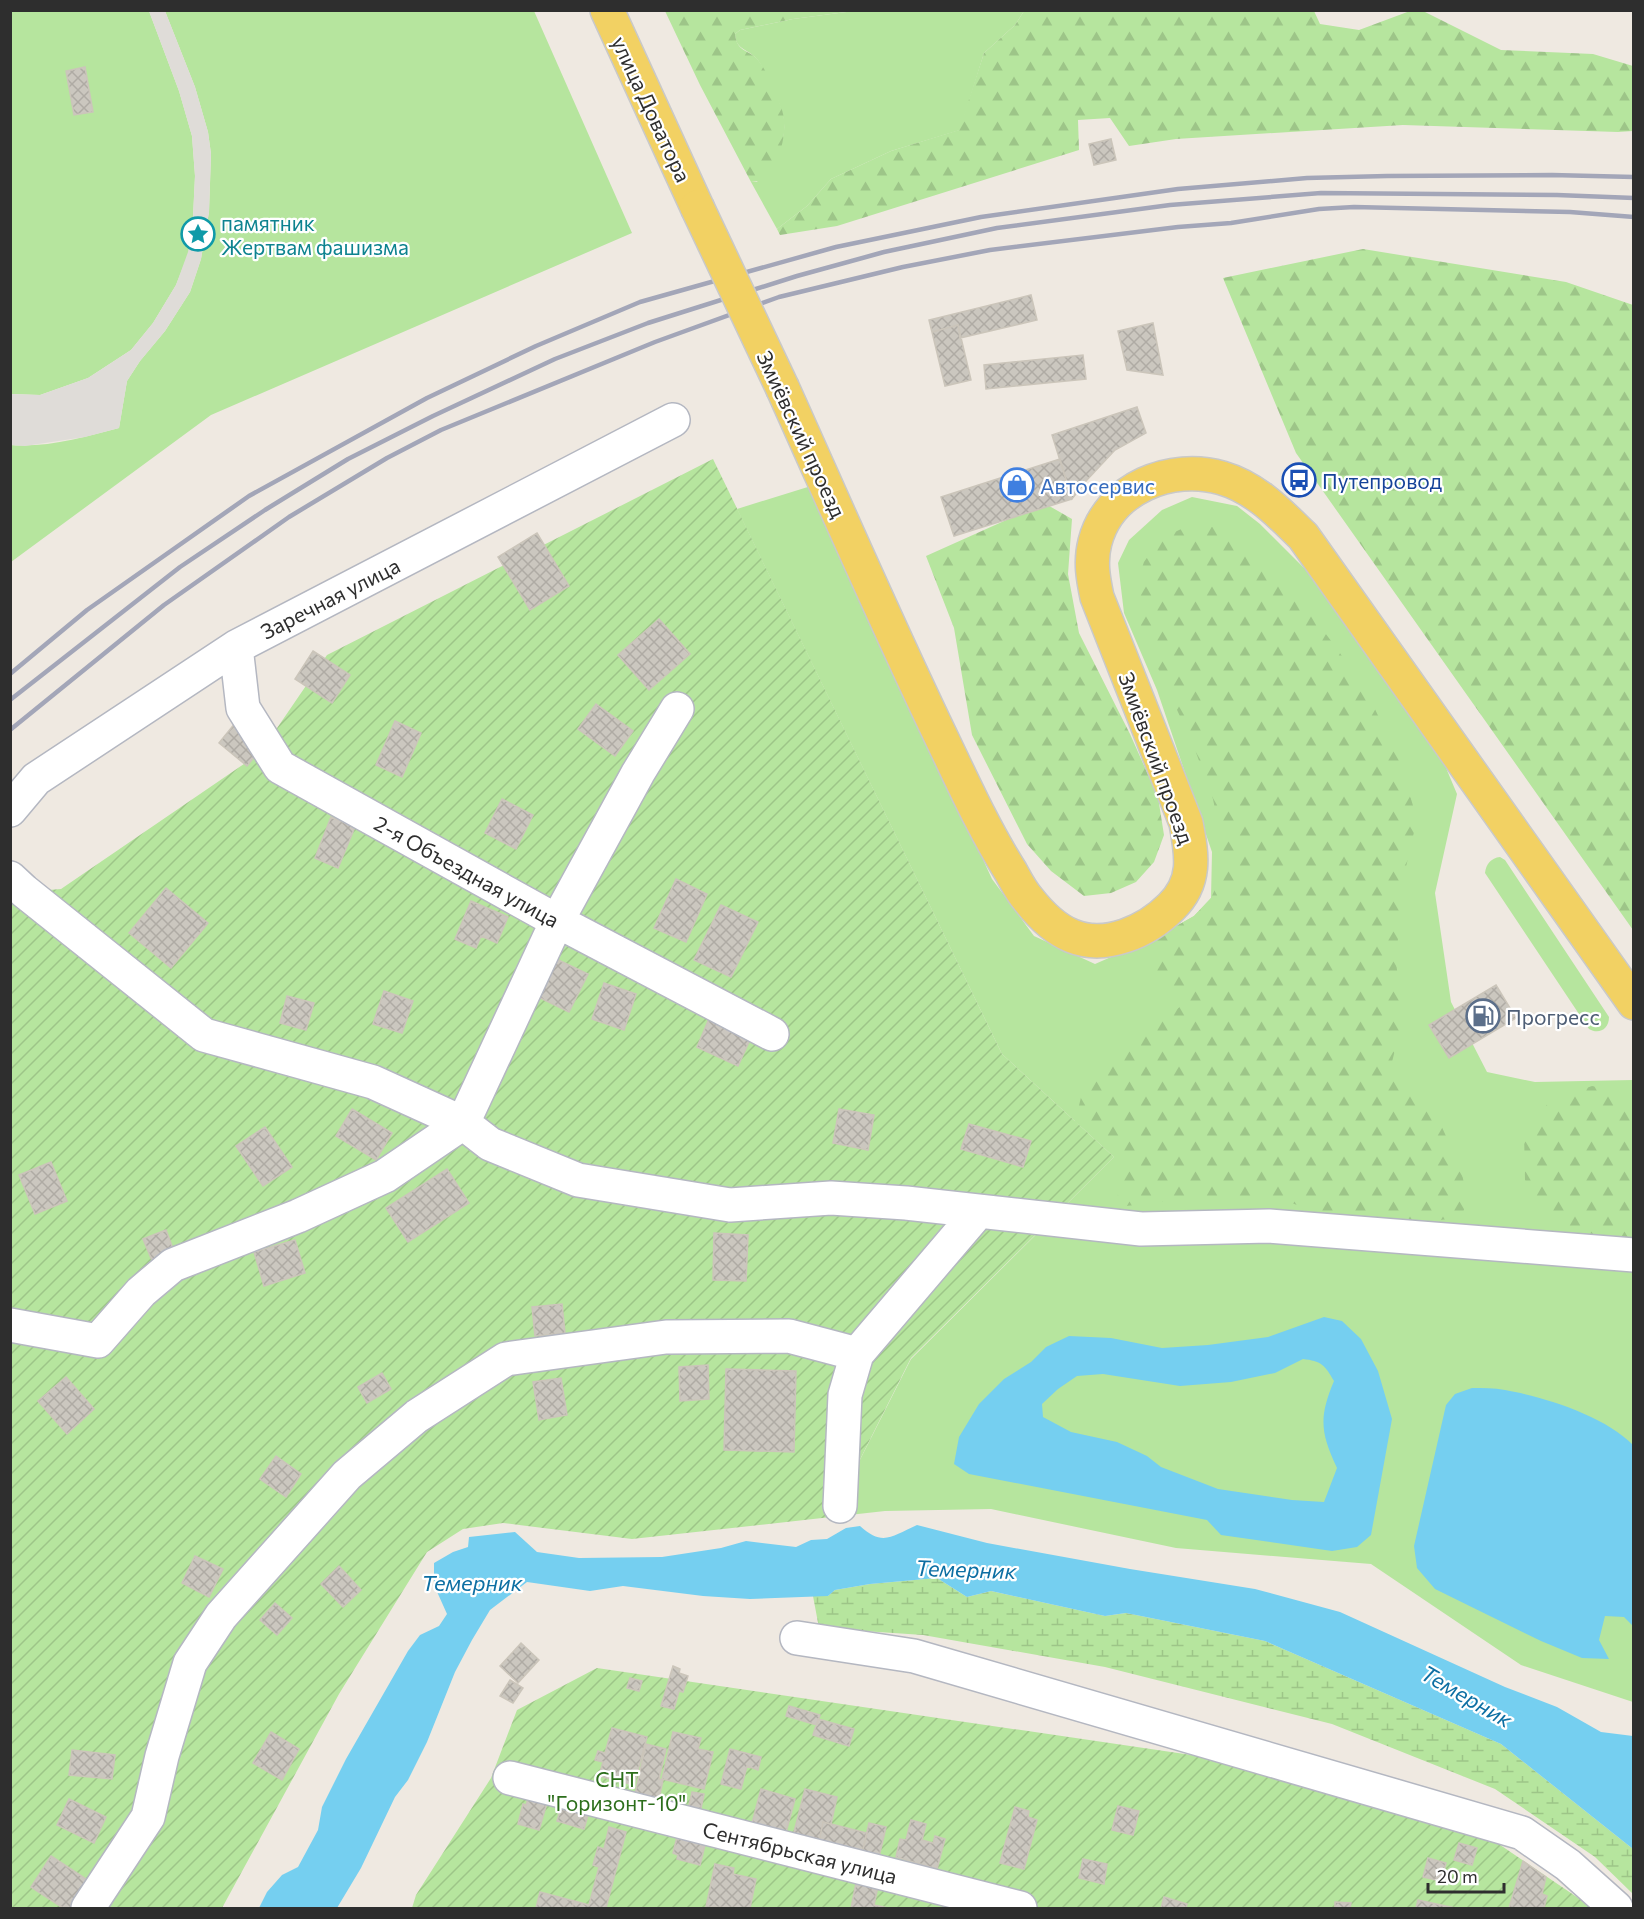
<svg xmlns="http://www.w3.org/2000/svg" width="1644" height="1919" font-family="Commissioner,sans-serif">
  <defs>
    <pattern id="forest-firs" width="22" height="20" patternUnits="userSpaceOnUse" patternTransform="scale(1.5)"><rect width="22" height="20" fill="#b6e59e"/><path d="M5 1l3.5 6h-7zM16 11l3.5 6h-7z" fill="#9dc588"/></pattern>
    <pattern id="wetland-marsh" width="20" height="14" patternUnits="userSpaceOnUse" patternTransform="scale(1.5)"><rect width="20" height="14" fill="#b6e59e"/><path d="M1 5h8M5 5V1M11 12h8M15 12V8" fill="none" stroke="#9dc588"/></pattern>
    <pattern id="garden-furrows" width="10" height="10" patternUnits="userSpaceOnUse" patternTransform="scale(1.5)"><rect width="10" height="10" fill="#b6e59e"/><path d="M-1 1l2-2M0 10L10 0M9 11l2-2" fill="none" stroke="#9dc588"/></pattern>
    <pattern id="building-cross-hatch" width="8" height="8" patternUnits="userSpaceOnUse" patternTransform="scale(1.5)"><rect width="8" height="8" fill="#cbc7bf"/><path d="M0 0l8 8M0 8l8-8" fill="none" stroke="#afaba4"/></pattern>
  </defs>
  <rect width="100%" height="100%" fill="#efe9e1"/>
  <path fill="#b6e59e" d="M11,11H149L179,91L192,136L195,176L193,217L189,252L176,285L153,323L131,350L88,378L40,395L11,394Z
    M165,11H534L632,233L211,415L11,562L10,445C47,448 85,437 119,428L127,381L140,361L165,331L190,292L201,259L209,212L211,154L208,132L195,87Z
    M854,11H1024L1015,25L984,53L960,130L891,151L831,179L807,206L777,229L751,182H757C787,140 794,130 769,81C765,74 761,62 755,57C745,48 736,49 735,34L740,30L793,19Z
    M811,486L992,879L1034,936L1095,964L1157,937L1194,916L1211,898L1212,852L1157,690L1124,613L1118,563L1129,540L1162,510L1192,497L1237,506L1260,524L1309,573L1441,756L1457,794L1435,893L1451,1002L1487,1072L1535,1082L1633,1080V1702L1521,1665L1371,1564L1176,1548L991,1509L885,1511L831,1517L911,1359L1114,1157L1002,1054L737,509Z
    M1500,857L1505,860L1609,1017C1609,1029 1599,1035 1589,1029L1485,873C1486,864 1491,858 1500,857Z"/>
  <path fill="url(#forest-firs)" d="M665,11H854L793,19L740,30L735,34C737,53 749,49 758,60C766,69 783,106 784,119C787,134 777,168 768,180L751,182L700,85Z
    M1024,11H1314L1320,24L1359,30L1410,11H1423L1501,50L1593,54L1633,66V131L1618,132L1403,125L1176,139L1129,146L1110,118L1078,120L1079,150L837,226L780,235L777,229L807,206L831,179L891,151L959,130L984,53L1015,25Z
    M1363,249L1566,282L1633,305V930L1296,453L1223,278Z
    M1044,503L1072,519L1068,574L1079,633L1130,734L1158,797L1164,835L1154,862L1136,882L1111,893L1084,896L1051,871L1027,844L972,735L954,628L926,556Z
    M1194,523L1222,529L1300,600L1338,650L1371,701L1399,759L1417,819L1403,880L1396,962L1403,1018L1391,1066L1399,1084L1440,1123L1461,1169L1467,1198L1462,1217L1411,1224L1329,1217L1273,1196H1215L1117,1207L1121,1154L1075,1122L1084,1085L1182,1005L1149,967L1157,937L1194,916L1211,898L1223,872L1221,839L1213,799L1194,747L1135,618V588L1144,562L1160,539Z
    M1592,1086L1625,1092L1633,1096V1240L1624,1241L1551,1225L1525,1180L1524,1132L1550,1101Z"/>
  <path fill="url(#wetland-marsh)" d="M937,1578L967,1597L991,1591L1105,1616L1126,1613L1265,1641L1501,1744L1633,1849V1894L1595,1857L1495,1789L1332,1724L1105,1667L923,1635L819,1628L813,1596H828L835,1590L870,1584Z"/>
  <path fill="url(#garden-furrows)" d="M713,459L1002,1054L1114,1157L911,1358L831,1517L632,1539L503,1523L463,1529L427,1552L339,1694L222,1908H11V893L61,889L260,753L327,655Z
    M597,1668L1246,1763L1484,1834L1593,1908H412L416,1895L491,1778L517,1710Z"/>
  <path fill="#dfdcd8" d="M149,11H165L195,87L208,132L211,154L209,212L201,259L190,292L165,331L140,361L127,381L119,428L85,437L25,446L11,445V394L40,395L88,378L131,350L153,323L176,285L188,252L193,217L195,176L192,136L179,91Z"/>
  <path fill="#75cff0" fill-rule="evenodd" d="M1324,1317L1342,1321L1361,1339L1378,1371L1392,1419L1371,1535L1357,1547L1332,1551L1221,1535L1207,1520L969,1474L954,1464L959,1437L979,1404L1004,1379L1031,1362L1046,1347L1069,1336L1111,1338L1162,1348L1208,1345L1268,1337ZM1303,1359C1321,1361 1325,1365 1334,1381C1319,1417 1320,1432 1337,1468L1324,1502L1292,1500L1218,1489L1161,1467L1147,1456L1117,1442L1071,1432L1043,1417L1042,1404L1058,1389L1077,1376L1103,1374L1180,1386L1231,1382L1275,1373Z
    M1472,1388C1483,1388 1494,1388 1505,1390C1545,1397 1605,1416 1633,1445V1626L1624,1617L1605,1616L1599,1640L1609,1659L1582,1658L1541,1641L1435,1589L1417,1568L1414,1546L1446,1405L1455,1394Z
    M917,1525L987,1543L1130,1569L1255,1589L1340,1612L1505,1687L1557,1707L1601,1732L1633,1736V1849L1501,1744L1265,1641L1126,1613L1105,1616L991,1591L967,1597L937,1578L870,1584L835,1590L828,1596L750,1599L703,1596L623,1586L590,1591L527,1582L490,1610L472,1640L455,1672L427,1742L408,1780L395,1797L361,1868L337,1908H259L267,1892L282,1875L298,1867L318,1830L322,1807L346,1759L408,1651L420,1635L439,1626L447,1614L434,1585V1563L453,1552L468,1547L469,1537L515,1532L537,1552L579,1558L662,1557L721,1548L746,1541L796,1547L811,1540L827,1539L846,1528L860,1526C883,1547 892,1536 917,1525Z"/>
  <path fill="url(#building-cross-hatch)" stroke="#cbc5ba" stroke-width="1.5" d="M85,67L93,112L74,115L66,71Z
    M1111,139L1116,160L1094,165L1089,144Z
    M1031,295L1037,320L960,338L958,325L932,332L929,320Z
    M1153,323L1163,375L1127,370L1118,331Z
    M958,325L971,380L945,386L932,332Z
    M1083,355L1086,379L986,389L984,365Z
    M1137,407L1146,433L1115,450L1086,481L1072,499L1052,435Z
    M1060,459L1072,499L954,536L941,497Z
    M537,533L569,586L530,610L498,557Z
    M659,619L690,654L649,690L618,655Z
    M313,651L350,675L332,703L295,679Z
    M596,704L633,731L615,756L578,729Z
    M395,721L421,733L402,777L376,765Z
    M236,722L264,745L247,766L219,743Z
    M502,799L533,815L516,849L485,833Z
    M331,817L355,827L338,868L315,858Z
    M676,879L707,894L686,942L654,928Z
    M166,888L208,923L171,968L129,933Z
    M471,901L508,917L497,943L481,936L476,948L455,939Z
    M721,905L758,922L731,977L694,960Z
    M550,956L588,974L569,1012L532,994Z
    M604,983L636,994L624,1030L592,1019Z
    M1496,985L1516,1018L1449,1058L1429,1025Z
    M384,991L413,1001L402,1033L373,1024Z
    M287,996L314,1003L306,1030L280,1023Z
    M711,1014L753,1033L738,1066L697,1047Z
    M352,1109L392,1133L376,1160L336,1136Z
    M839,1109L874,1115L868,1150L833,1143Z
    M969,1124L1031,1141L1023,1167L961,1149Z
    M265,1127L292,1167L263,1186L236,1146Z
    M51,1162L67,1201L35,1214L19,1175Z
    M447,1169L469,1203L408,1242L386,1208Z
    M166,1230L175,1254L153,1263L143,1239Z
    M714,1233L748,1235L746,1281L713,1280Z
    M295,1240L305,1273L264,1286L254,1252Z
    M562,1304L565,1333L535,1336L532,1307Z
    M708,1365L709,1399L680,1401L679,1367Z
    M726,1369L796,1371L794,1452L724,1450Z
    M382,1373L391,1389L367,1403L358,1387Z
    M66,1377L94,1409L67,1434L38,1401Z
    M561,1378L567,1415L539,1420L533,1382Z
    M276,1456L301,1474L286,1497L260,1479Z
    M195,1556L223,1569L209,1597L182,1583Z
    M339,1566L361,1590L343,1607L321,1584Z
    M275,1603L292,1618L277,1635L260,1620Z
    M521,1643L539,1660L518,1683L500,1666Z
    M673,1666L680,1669L679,1673L688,1676L683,1692L679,1691L674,1709L661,1706Z
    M630,1678L642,1681L639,1691L627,1688Z
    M510,1680L523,1688L513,1703L500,1696Z
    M789,1706L820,1715L817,1725L786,1716Z
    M818,1719L854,1729L849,1746L813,1735Z
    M612,1728L647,1737L634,1785L599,1776L603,1762L595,1760L598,1751L605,1753Z
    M271,1732L299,1749L282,1780L253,1763Z
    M673,1732L701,1738L698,1749L713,1752L704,1789L662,1779Z
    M646,1744L666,1749L659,1779L663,1780L657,1808L633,1803Z
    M730,1749L761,1757L758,1770L747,1766L741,1789L721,1784Z
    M72,1750L115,1755L112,1779L69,1775Z
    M761,1789L795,1799L785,1836L751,1827Z
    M805,1789L837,1797L831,1824L823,1822L819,1842L793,1836Z
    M531,1790L549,1796L539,1830L518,1824L523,1804L526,1805Z
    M692,1792L704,1794L700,1813L688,1810Z
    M69,1799L106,1817L94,1843L57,1825Z
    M563,1800L590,1808L584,1829L557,1821Z
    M1118,1806L1139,1811L1133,1835L1112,1830Z
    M1015,1807L1029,1811L1028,1817L1037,1820L1024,1869L1000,1863Z
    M911,1820L926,1824L922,1840L933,1843L935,1836L945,1839L937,1869L896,1857L900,1839L906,1840Z
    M823,1822L867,1833L862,1853L819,1842Z
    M869,1823L886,1827L879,1857L862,1853Z
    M609,1827L626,1832L606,1908H572L574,1901L589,1905L599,1867L593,1865L598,1847L604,1849Z
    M678,1833L706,1841L700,1865L677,1859L678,1855L673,1853Z
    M1459,1843L1477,1848L1472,1865L1454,1860Z
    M51,1856L89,1881L70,1908H63L31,1887Z
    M1428,1858L1446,1863L1441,1881L1423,1877Z
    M1083,1859L1107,1864L1104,1884L1079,1878Z
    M1523,1861L1546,1877L1542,1894L1547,1896L1544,1908H1509Z
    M715,1864L734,1868L733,1874L756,1879L750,1908L706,1907Z
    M857,1878L879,1882L874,1905L888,1908H851Z
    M540,1892L574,1901L572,1908H536Z
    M1164,1897L1187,1904L1186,1908H1161Z
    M1418,1900L1455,1908H1416Z
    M1335,1902L1351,1903L1350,1908H1335Z"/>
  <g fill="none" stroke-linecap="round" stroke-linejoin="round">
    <defs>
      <path id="minor" d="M236,647L243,708L280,767L557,921L772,1034
        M10,810L36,779L236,647L673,420
        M10,878L24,891L204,1035L373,1082L463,1123L490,1144L578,1180L730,1205L831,1198L906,1203L1141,1229L1269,1226L1634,1255
        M10,1325L98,1341L141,1292L173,1265L298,1216L385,1176L463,1123L557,921L638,773L677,709
        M840,1506L845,1395L857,1354L978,1212
        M797,1638L914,1656L1522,1833L1568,1865L1616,1908
        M510,1778L1020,1908
        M88,1908L148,1817L162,1756L190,1663L221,1616L347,1475L417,1416L506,1359L666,1337L789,1336L857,1354"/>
      <path id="major" d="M607,10L697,207
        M783,389C836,507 888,627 944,743C965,787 985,831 1011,872C1016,881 1021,891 1028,899C1039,913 1055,929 1072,936C1106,950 1147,931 1171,907C1197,882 1192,855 1186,823L1097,597C1093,578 1090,561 1095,542C1109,488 1171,463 1222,478C1256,488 1279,513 1303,536L1634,1003"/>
    </defs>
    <use href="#minor" stroke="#b4b7c1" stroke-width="36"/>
    <use href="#major" stroke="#c9c9c9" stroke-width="36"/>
    <use href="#minor" stroke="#fff" stroke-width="33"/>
    <use href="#major" stroke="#f2d163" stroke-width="33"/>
    <path stroke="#a3a6b8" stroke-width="4.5" d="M10,674L87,610L249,496L427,398L536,346L640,302L836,247L981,217L1178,189L1307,178L1387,176L1552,175L1634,177
      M10,700L180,567L265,510L348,459L433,416L555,359L648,323L797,276L884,252L997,228L1170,205L1321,193L1557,195L1634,198
      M10,730L164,605L289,517L387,458L441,430L655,342L779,297L903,267L990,250L1178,227L1231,223L1319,209L1354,207L1570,212L1634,217"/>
    <defs>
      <path id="major-bridge" d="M697,207L783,389"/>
    </defs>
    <use href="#major-bridge" stroke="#c9c9c9" stroke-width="36" stroke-linecap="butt"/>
    <use href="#major-bridge" stroke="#f2d163" stroke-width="33"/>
  </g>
  <defs>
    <symbol id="sight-ring" viewBox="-11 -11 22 22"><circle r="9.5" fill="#fff" stroke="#0f9aa8" stroke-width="1.5"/><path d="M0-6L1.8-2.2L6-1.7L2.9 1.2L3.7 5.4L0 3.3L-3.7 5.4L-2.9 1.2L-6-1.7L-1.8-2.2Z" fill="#0f9aa8"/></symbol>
    <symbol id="bus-ring" viewBox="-11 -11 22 22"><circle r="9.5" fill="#fff" stroke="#1a4fb4" stroke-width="1.5"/><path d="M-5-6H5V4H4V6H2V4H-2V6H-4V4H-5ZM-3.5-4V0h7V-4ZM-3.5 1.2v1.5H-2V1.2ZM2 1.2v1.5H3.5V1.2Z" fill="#1a4fb4"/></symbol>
    <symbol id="shop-ring" viewBox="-11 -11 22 22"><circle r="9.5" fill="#fff" stroke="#3f7fe0" stroke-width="1.5"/><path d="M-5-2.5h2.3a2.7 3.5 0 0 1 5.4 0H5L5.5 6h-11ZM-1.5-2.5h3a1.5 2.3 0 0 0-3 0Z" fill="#3f7fe0"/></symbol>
    <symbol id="fuel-ring" viewBox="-11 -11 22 22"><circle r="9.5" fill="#fff" stroke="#5c6f8a" stroke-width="1.5"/><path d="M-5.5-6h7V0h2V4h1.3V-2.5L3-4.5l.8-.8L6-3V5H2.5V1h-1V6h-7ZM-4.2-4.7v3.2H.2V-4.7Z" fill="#5c6f8a"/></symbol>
  </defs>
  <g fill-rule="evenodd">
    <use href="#sight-ring" x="179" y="215" width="38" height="38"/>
    <use href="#bus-ring" x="1280" y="461" width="38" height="38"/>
    <use href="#shop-ring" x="998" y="466" width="38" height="38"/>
    <use href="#fuel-ring" x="1464" y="997" width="38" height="38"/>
  </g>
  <g text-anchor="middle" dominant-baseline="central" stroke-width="4.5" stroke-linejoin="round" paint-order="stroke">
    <g font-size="21" fill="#2e2e2e" stroke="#fff">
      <text transform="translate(652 109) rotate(65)">улица Доватора</text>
      <text transform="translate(802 434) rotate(65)">Змиёвский проезд</text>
      <text transform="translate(330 598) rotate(-27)">Заречная улица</text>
      <text transform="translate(1157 758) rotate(70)">Змиёвский проезд</text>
      <text transform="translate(467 871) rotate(29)">2-я Объездная улица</text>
      <text transform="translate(800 1852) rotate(14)">Сентябрьская улица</text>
    </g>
    <g font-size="21" fill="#0d838f" stroke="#fff" text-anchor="start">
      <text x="221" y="222">памятник<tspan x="221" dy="24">Жертвам фашизма</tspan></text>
    </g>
    <g font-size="21" fill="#164399" stroke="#fff" text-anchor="start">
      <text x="1322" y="480">Путепровод</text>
    </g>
    <g font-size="21" fill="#366cbe" stroke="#fff" text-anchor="start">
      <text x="1040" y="485">Автосервис</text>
    </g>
    <g font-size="21" fill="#4e5e75" stroke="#fff" text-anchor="start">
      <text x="1506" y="1016">Прогресс</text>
    </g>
    <g font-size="21" fill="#2c6e1b" stroke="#fff">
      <text x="617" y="1778">СНТ<tspan x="617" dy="24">"Горизонт-10"</tspan></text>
    </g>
    <g font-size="22" font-style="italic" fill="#0d6fa3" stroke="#fff">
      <text transform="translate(966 1569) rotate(2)">Темерник</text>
      <text x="472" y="1582">Темерник</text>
      <text transform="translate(1467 1696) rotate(30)">Темерник</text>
    </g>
  </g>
  <rect width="1644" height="1919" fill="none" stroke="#2e2e2e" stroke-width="24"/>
  <path d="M1428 1883v9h76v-9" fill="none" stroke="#2e2e2e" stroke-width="3"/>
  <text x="1437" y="1883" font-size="18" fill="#2e2e2e" stroke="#ffffff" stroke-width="4.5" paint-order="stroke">20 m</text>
</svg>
